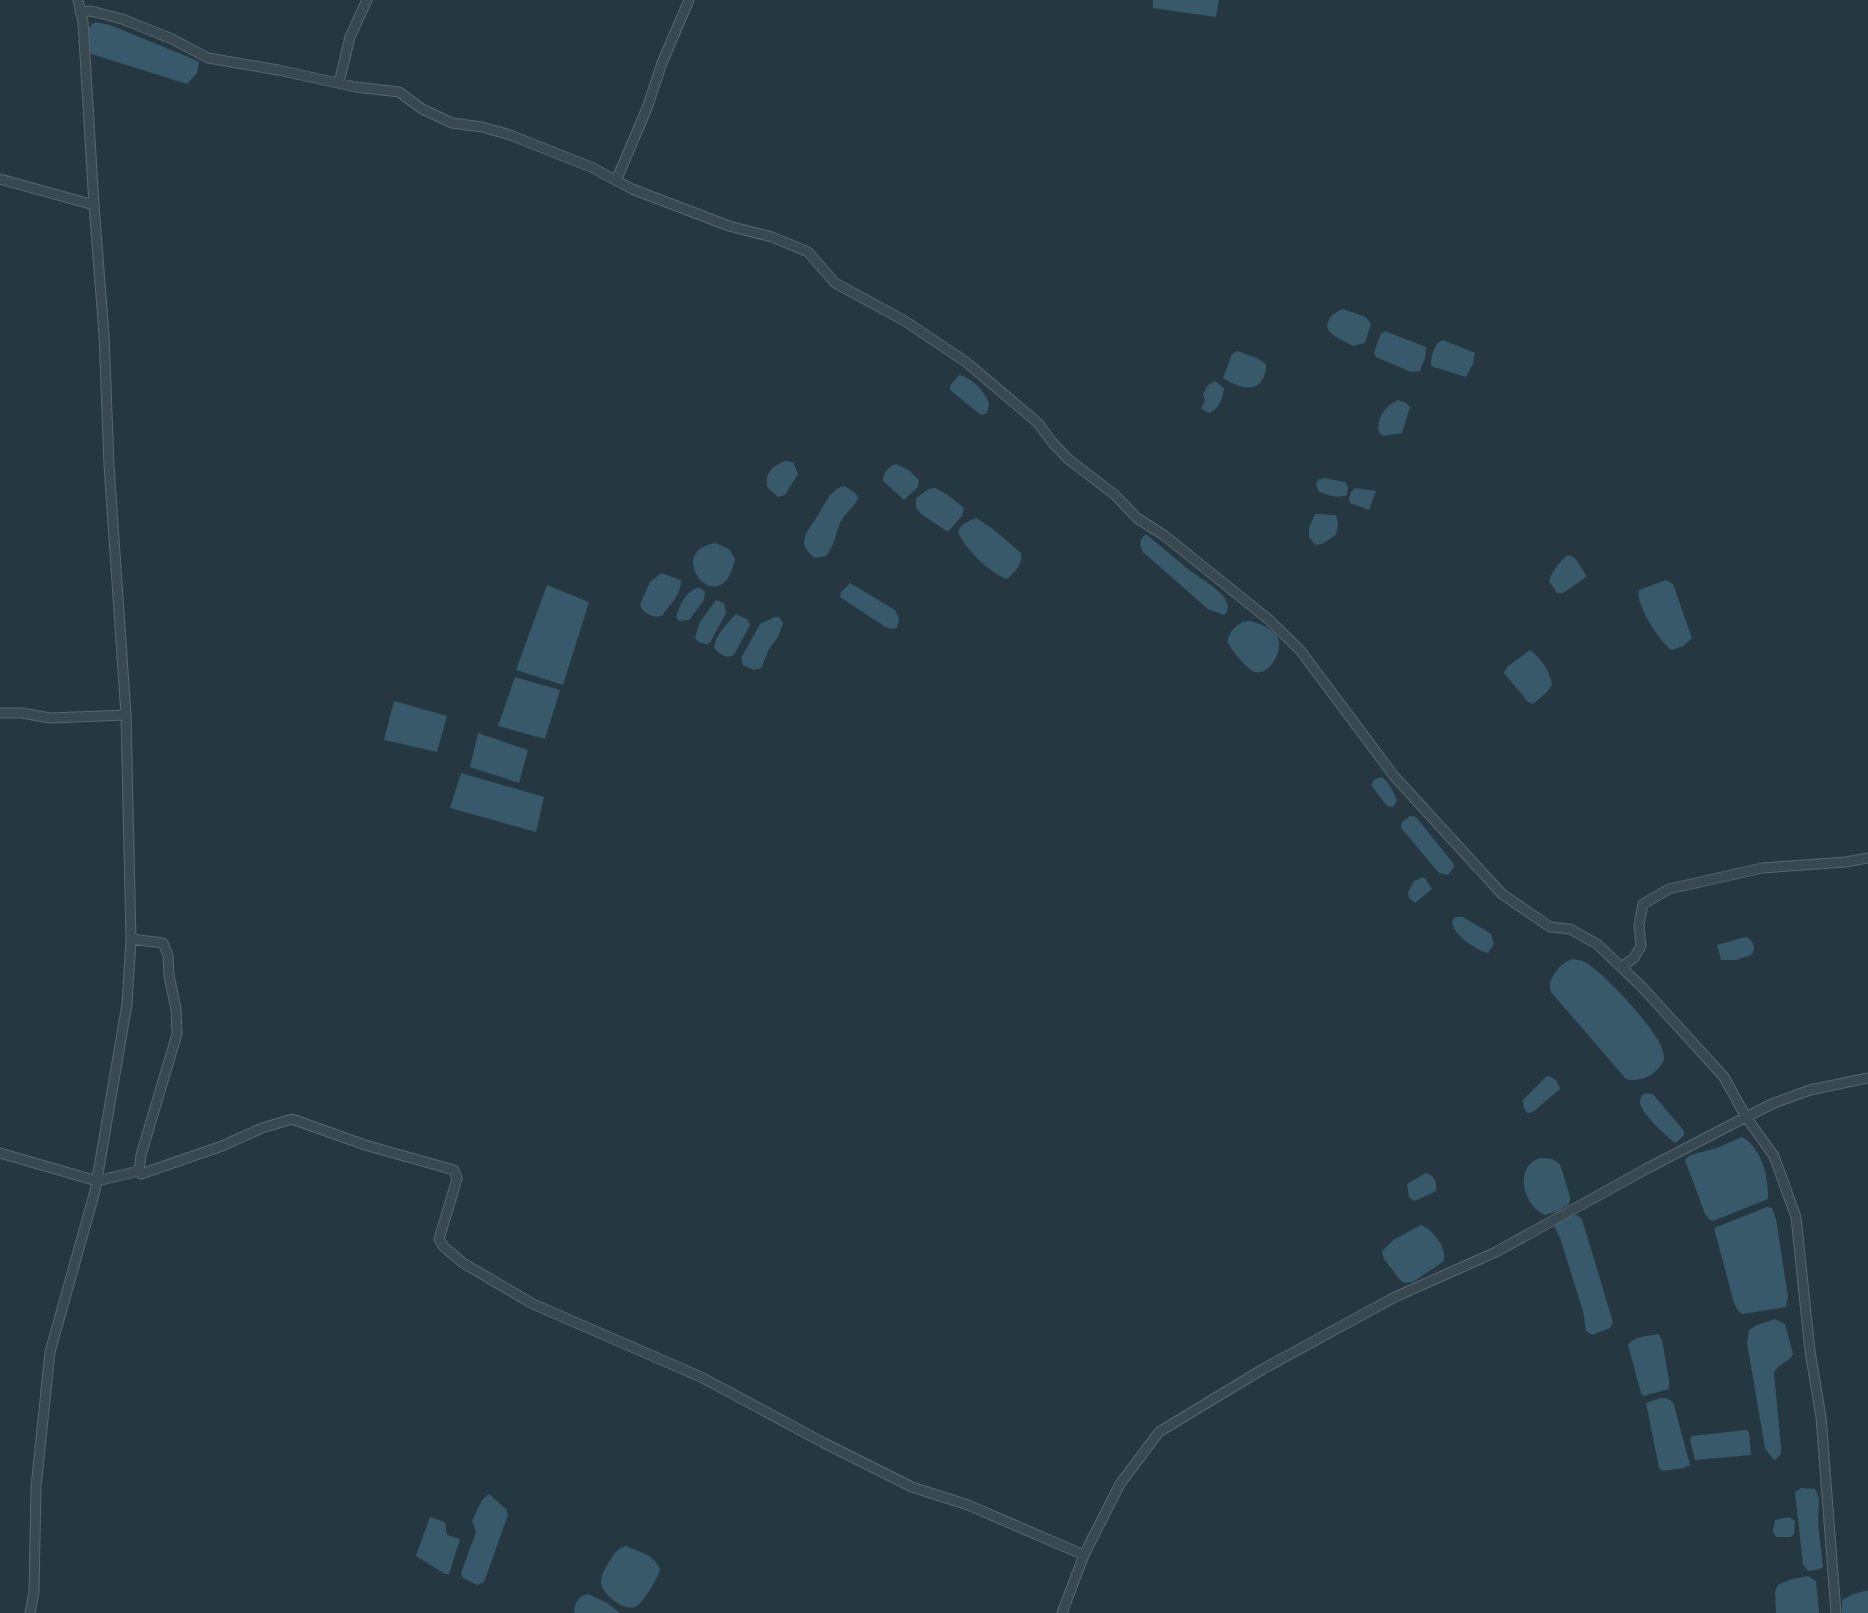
<svg xmlns="http://www.w3.org/2000/svg" width="1868" height="1613" font-family="'Nunito Sans',sans-serif">
<style>
.water{fill:#385969}
.lines{fill:none;stroke-linecap:round;stroke-linejoin:round}
.street-casing{stroke:#57676f;stroke-width:11}
.street{stroke:#394951;stroke-width:9}
</style>
<rect width="100%" height="100%" fill="#253842"/>
<path class="water" d="M 1153,0 L 1219,0 L 1216,17 L 1153,8 Z
M 95,22 L 110,25 L 193,59 L 199,62 L 197,73 L 187,84 L 88,53 L 86,30 Z
M 1343,309 L 1366,317 L 1371,324 L 1365,343 L 1353,346 C 1347,342 1338,339 1332,334 C 1320,324 1333,312 1343,309 Z
M 1385,331 L 1426,347 L 1425,358 L 1420,371 L 1411,372 L 1376,357 L 1374,353 L 1380,335 Z
M 1443,340 L 1475,353 L 1473,364 L 1466,377 L 1431,366 C 1431,357 1433,344 1443,340 Z
M 1237,351 L 1257,358 L 1266,364 C 1266,394 1242,391 1223,378 L 1232,354 Z
M 959,375 C 971,377 986,392 989,404 L 987,413 L 981,415 L 950,390 L 950,386 Z
M 1215,381 L 1224,388 C 1223,398 1219,408 1210,413 L 1201,409 L 1205,400 L 1203,394 L 1208,385 Z
M 1398,400 L 1406,403 L 1410,407 L 1402,433 L 1383,436 L 1379,433 C 1376,418 1385,406 1398,400 Z
M 785,461 L 793,462 L 798,474 L 785,495 L 778,497 L 767,487 C 765,471 772,467 785,461 Z
M 896,464 L 910,471 L 919,480 L 918,487 L 904,500 L 883,481 C 883,473 888,467 896,464 Z
M 1324,478 L 1345,482 L 1348,488 L 1347,495 C 1339,499 1328,495 1319,492 L 1316,484 L 1318,480 Z
M 845,486 L 856,494 L 858,498 C 855,507 846,512 841,521 C 835,533 835,546 826,556 L 815,558 C 810,554 805,549 804,543 C 804,532 812,525 817,517 C 825,505 829,489 845,486 Z
M 935,488 L 948,495 L 964,508 L 962,516 L 948,532 L 921,514 L 916,508 L 916,498 L 929,489 Z
M 1355,488 L 1376,491 L 1369,510 L 1350,503 L 1349,499 L 1351,492 Z
M 1315,514 L 1336,515 L 1338,524 L 1336,535 L 1322,544 L 1315,545 L 1309,537 L 1309,528 Z
M 976,518 L 993,529 L 1021,553 C 1023,564 1015,572 1007,579 C 990,573 965,549 958,532 C 961,524 968,521 976,518 Z
M 1146,534 L 1189,570 L 1215,588 L 1225,598 L 1228,606 L 1227,612 L 1224,615 L 1208,609 L 1144,553 C 1139,547 1139,539 1146,534 Z
M 716,543 L 729,549 L 735,559 C 721,626 661,551 716,543 Z
M 1568,555 L 1575,558 L 1586,575 L 1585,578 L 1563,593 L 1557,593 L 1549,581 C 1552,572 1560,560 1568,555 Z
M 661,573 L 681,580 C 682,593 669,606 662,616 C 652,618 643,614 640,604 L 650,582 Z
M 1666,580 L 1673,584 L 1692,638 L 1683,646 L 1672,650 C 1660,643 1635,604 1639,590 Z
M 850,583 L 895,610 L 899,619 L 897,628 L 891,629 L 884,626 L 840,597 L 841,592 Z
M 547,585 L 589,602 L 563,685 L 516,670 Z
M 697,588 L 701,588 L 705,592 L 704,600 L 689,620 L 679,621 L 676,617 C 680,605 685,592 697,588 Z
M 716,600 L 724,603 L 726,613 L 710,643 C 705,645 697,643 695,637 L 700,622 Z
M 736,614 L 747,619 L 750,625 L 734,655 C 727,659 719,654 714,648 C 715,635 728,623 736,614 Z
M 775,617 L 779,617 L 783,623 L 778,637 L 769,649 L 761,668 L 754,670 L 743,665 L 741,658 L 760,624 Z
M 1250,621 C 1259,623 1273,629 1278,638 C 1283,650 1270,676 1255,672 C 1247,670 1230,648 1227,641 C 1231,630 1238,621 1250,621 Z
M 1530,650 C 1541,658 1550,671 1552,685 L 1548,691 L 1533,704 L 1528,702 L 1504,673 L 1507,667 Z
M 515,677 L 560,690 L 545,739 L 498,726 Z
M 394,701 L 447,716 L 437,752 L 384,740 Z
M 478,733 L 528,750 L 519,783 L 470,767 Z
M 461,773 L 544,797 L 536,832 L 450,808 Z
M 1381,777 C 1389,781 1394,792 1397,801 L 1393,807 L 1387,806 L 1371,785 L 1375,779 Z
M 1410,816 L 1416,817 L 1453,863 L 1454,867 L 1448,875 L 1439,873 L 1401,828 L 1402,822 Z
M 1424,877 L 1432,889 L 1415,903 L 1409,898 L 1408,892 L 1414,881 Z
M 1455,917 L 1463,917 L 1491,934 L 1494,944 L 1488,953 C 1476,950 1453,935 1452,922 Z
M 1745,937 C 1753,939 1757,949 1751,955 L 1736,960 L 1721,960 L 1717,945 Z
M 1571,959 C 1576,960 1581,960 1585,962 C 1605,974 1652,1025 1661,1046 C 1663,1050 1664,1055 1664,1060 C 1657,1074 1642,1083 1626,1079 L 1551,992 C 1546,980 1560,964 1571,959 Z
M 1547,1076 C 1555,1078 1558,1081 1560,1089 L 1533,1112 L 1528,1113 L 1524,1109 L 1523,1100 Z
M 1646,1093 L 1653,1094 L 1684,1131 L 1684,1135 L 1676,1143 C 1668,1139 1644,1115 1641,1106 C 1639,1101 1640,1100 1642,1095 Z
M 1742,1137 C 1762,1148 1769,1178 1768,1199 L 1713,1221 L 1710,1220 L 1705,1214 L 1685,1160 L 1690,1155 L 1717,1148 Z
M 1540,1158 L 1552,1159 L 1560,1164 L 1570,1197 L 1569,1204 L 1558,1211 L 1545,1215 C 1523,1206 1513,1167 1540,1158 Z
M 1426,1173 C 1435,1176 1437,1182 1436,1191 L 1415,1201 L 1409,1198 L 1407,1184 Z
M 1767,1207 L 1772,1208 L 1776,1219 L 1788,1297 L 1786,1307 L 1742,1314 L 1739,1312 L 1734,1303 L 1714,1228 Z
M 1577,1215 L 1582,1219 L 1613,1322 L 1610,1328 L 1592,1335 L 1586,1331 L 1583,1311 L 1560,1238 L 1555,1228 L 1555,1223 L 1570,1216 Z
M 1421,1225 C 1433,1230 1447,1247 1444,1261 L 1413,1282 L 1405,1283 L 1400,1280 L 1384,1259 L 1382,1251 L 1393,1240 Z
M 1775,1319 L 1785,1324 L 1793,1354 C 1789,1363 1777,1364 1774,1373 L 1781,1447 L 1781,1454 L 1775,1460 L 1772,1458 L 1765,1448 L 1747,1343 L 1749,1330 L 1755,1326 Z
M 1659,1334 L 1662,1340 L 1669,1380 L 1669,1389 L 1643,1396 L 1641,1393 L 1628,1345 C 1634,1336 1649,1336 1659,1334 Z
M 1661,1398 C 1667,1398 1672,1399 1674,1405 L 1690,1465 L 1684,1468 L 1663,1471 L 1659,1468 L 1646,1403 Z
M 1746,1430 L 1749,1432 L 1751,1455 L 1695,1460 L 1690,1440 L 1692,1436 Z
M 1801,1488 L 1815,1489 L 1819,1498 L 1818,1523 L 1823,1567 L 1820,1569 L 1808,1571 L 1803,1564 L 1795,1492 Z
M 489,1494 L 506,1509 L 508,1515 L 484,1582 L 477,1585 L 463,1578 L 461,1573 L 476,1532 L 472,1521 L 482,1500 Z
M 430,1517 L 445,1522 L 447,1535 L 460,1539 L 449,1574 L 445,1574 L 416,1556 Z
M 1789,1517 L 1795,1521 L 1794,1534 L 1791,1537 L 1776,1537 L 1773,1532 L 1775,1520 Z
M 626,1546 C 639,1552 656,1555 660,1570 C 657,1579 645,1600 637,1606 C 625,1613 603,1595 601,1583 C 600,1577 606,1567 609,1562 C 614,1554 617,1548 626,1546 Z
M 1808,1576 L 1816,1581 L 1819,1613 L 1776,1613 L 1775,1592 L 1778,1585 L 1792,1579 Z
M 1868,1590 L 1868,1613 L 1842,1613 L 1842,1600 L 1853,1594 Z
M 588,1594 L 607,1603 L 620,1613 L 574,1613 C 575,1602 577,1597 588,1594 Z"/>
<g class="lines">
<defs>
<path id="street" d="M 80,12 L 91,11 L 122,19 L 172,39 L 208,58 L 278,70 L 356,87 L 399,92 L 422,109 L 452,123 L 482,127 L 510,135 L 591,167 L 632,189 L 729,226 L 772,237 L 808,252 L 835,283 L 905,321 L 966,362 L 1038,423 L 1052,442 L 1068,459 L 1115,495 L 1137,518 L 1165,536 L 1268,619 L 1300,650 L 1394,776 L 1502,894 L 1550,927 L 1570,929 L 1597,944 L 1642,987 L 1724,1077 L 1746,1117 L 1774,1156 L 1796,1217 L 1810,1351 L 1821,1417 L 1836,1613
M 339,83 L 350,37 L 367,0
M 0,179 L 94,205
M 616,181 L 647,108 L 662,63 L 689,0
M 0,713 L 22,713 L 50,718 L 126,715
M 131,939 L 163,943 L 168,955 L 169,976 L 176,1009 L 177,1034 L 141,1155 L 139,1171 L 141,1174 L 222,1146 L 262,1128 L 292,1119 L 365,1145 L 454,1170 L 457,1179 L 439,1239 L 444,1247 L 463,1263 L 533,1304 L 701,1377 L 824,1443 L 912,1487 L 968,1505 L 1084,1555
M 1621,967 L 1634,958 L 1641,946 L 1639,925 L 1643,904 L 1669,889 L 1762,868 L 1846,862 L 1868,858
M 0,1153 L 97,1181 L 139,1171
M 30,1613 L 34,1592 L 36,1487 L 50,1352 L 95,1191 L 127,1004 L 131,939 L 126,715 L 109,465 L 104,334 L 94,205 L 83,22 L 78,0
M 1062,1613 L 1084,1555 L 1120,1484 L 1159,1432 L 1263,1369 L 1395,1297 L 1496,1252 L 1646,1169 L 1746,1117 L 1774,1103 L 1810,1090 L 1868,1078"/>
</defs>
<use href="#street" class="street-casing"/>
<use href="#street" class="street"/>
</g>
</svg>
